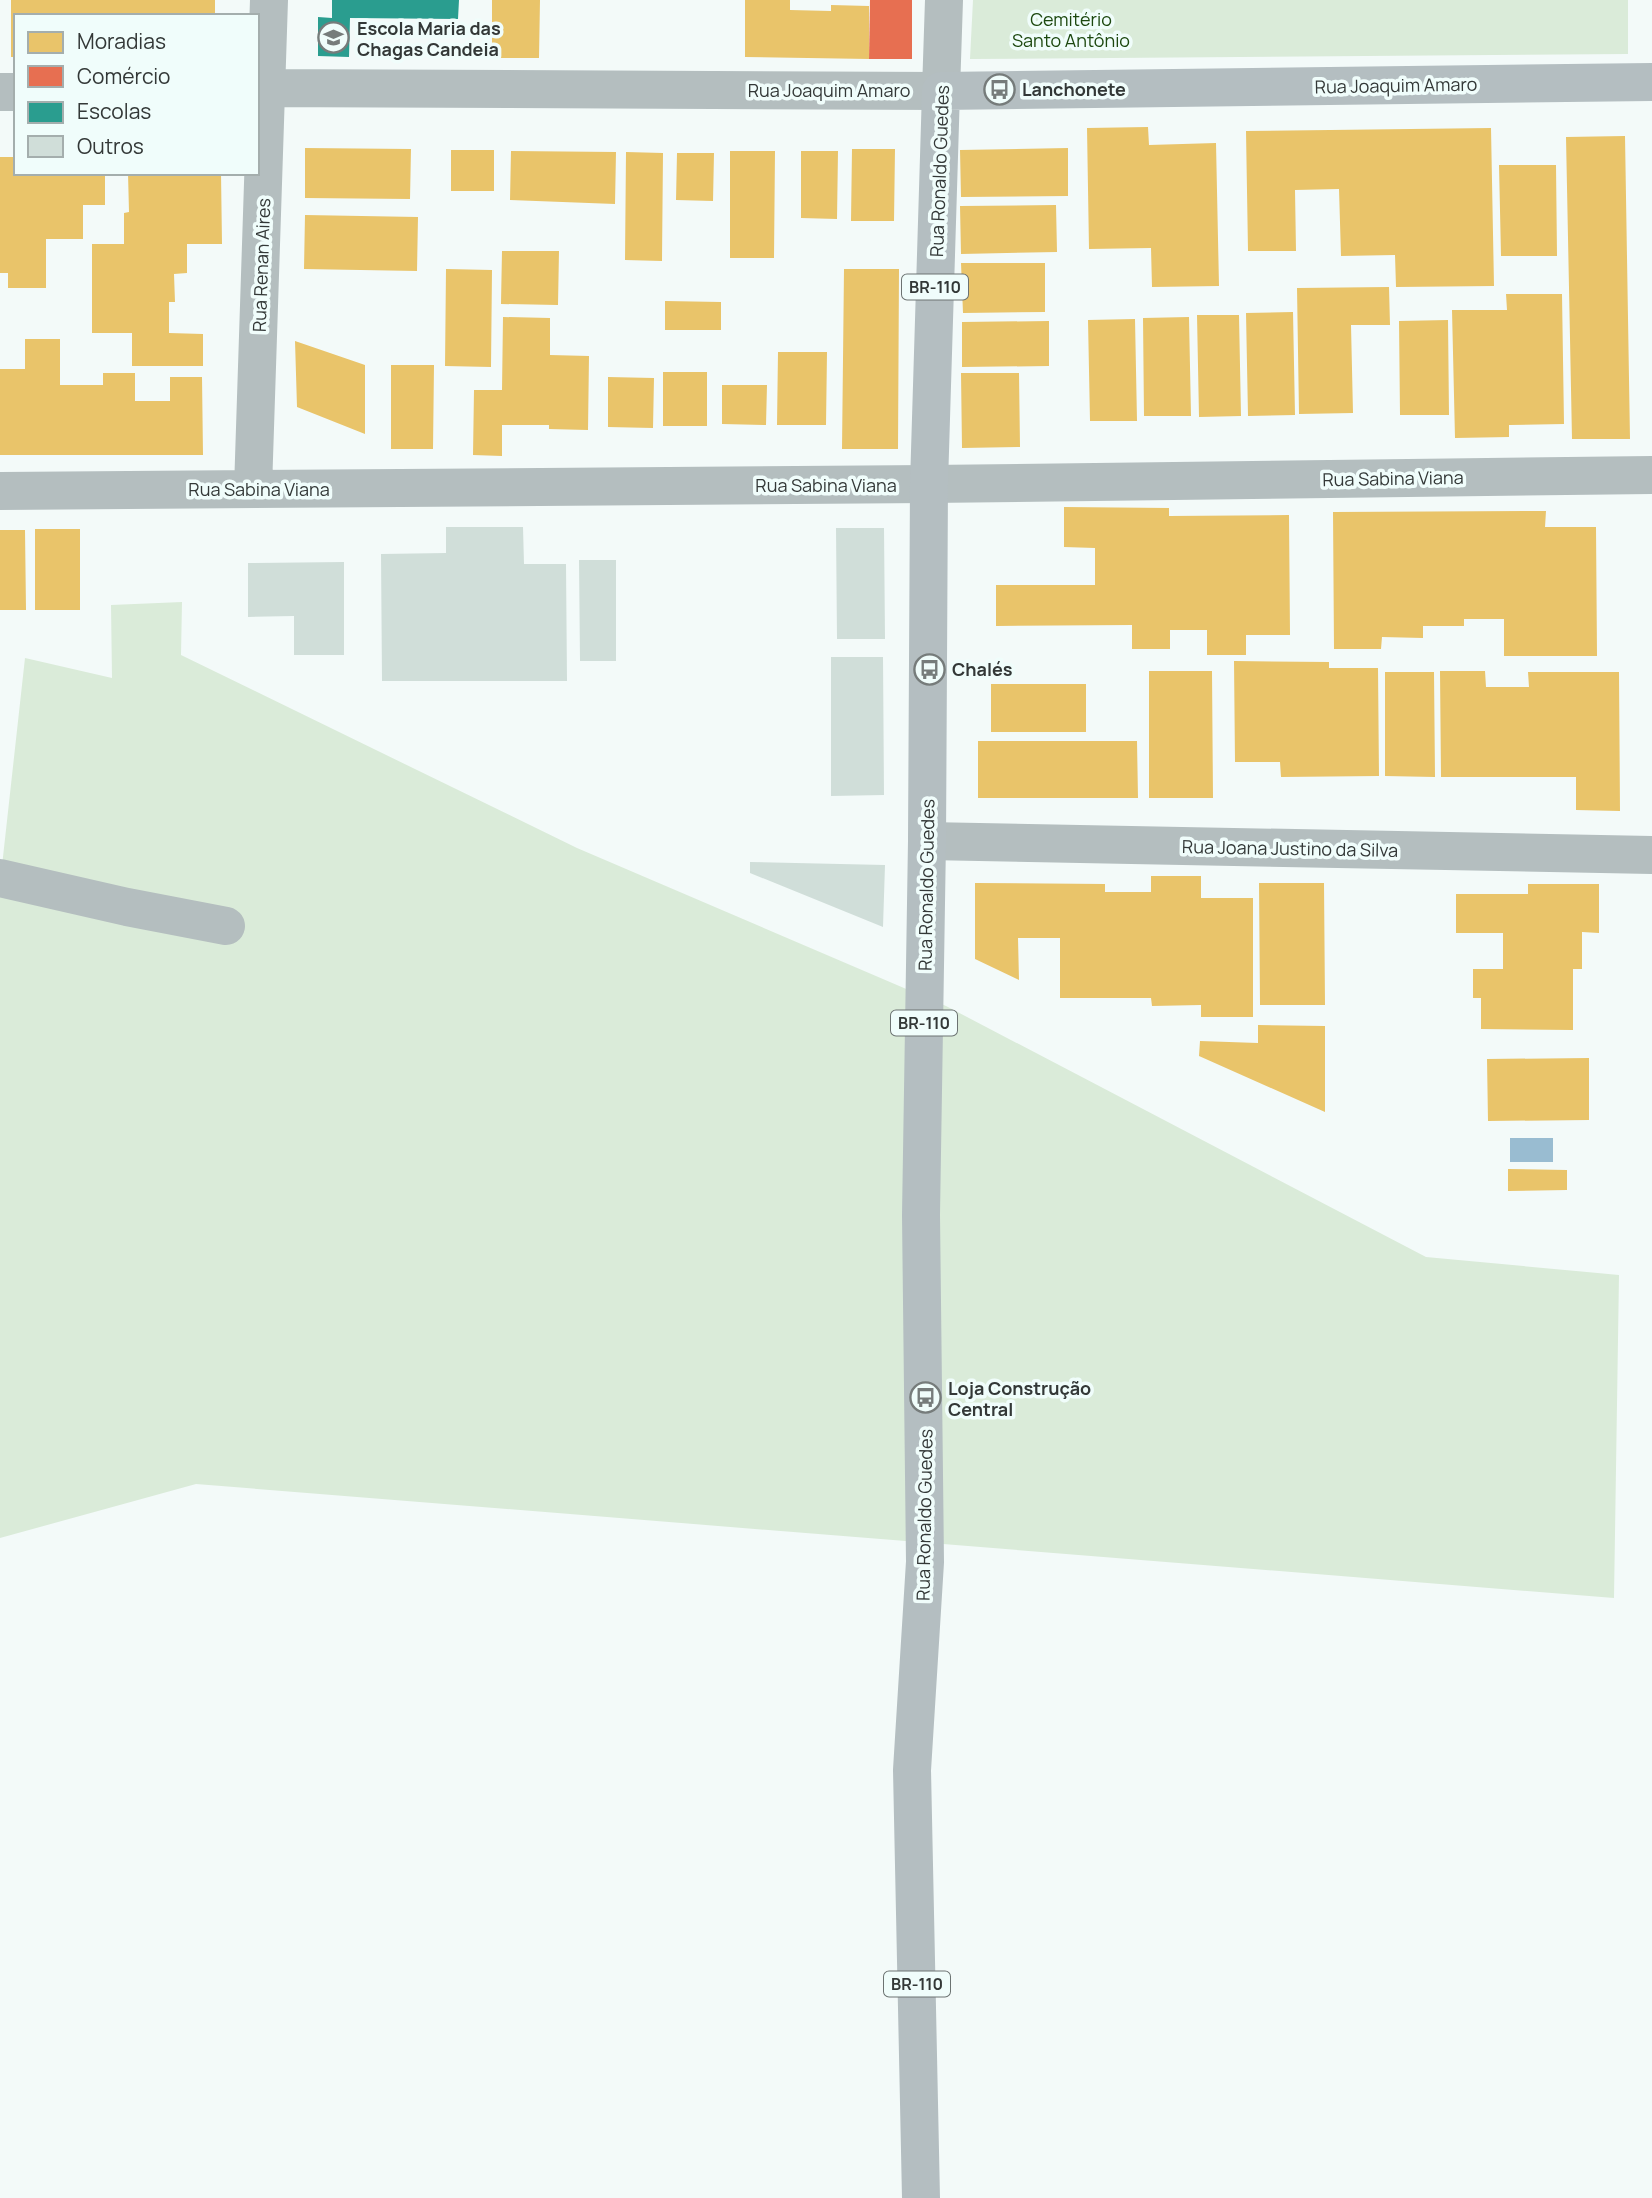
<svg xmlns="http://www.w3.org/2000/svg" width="1652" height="2198" font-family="Manrope,sans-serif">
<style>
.green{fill:#daebd9}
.water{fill:#99bcd1}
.homes{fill:#e9c46a}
.shops{fill:#e76f51}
.schools{fill:#2a9d8f}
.building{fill:#d0ded9}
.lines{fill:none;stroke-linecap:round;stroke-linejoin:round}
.street{stroke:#b4bebf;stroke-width:38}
.primary{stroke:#b4bec1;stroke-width:38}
.labels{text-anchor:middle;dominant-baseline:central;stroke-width:7;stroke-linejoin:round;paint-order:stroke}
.shield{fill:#f0fdfb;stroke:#6c7372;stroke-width:2}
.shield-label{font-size:16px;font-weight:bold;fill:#333837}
.park-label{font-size:18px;fill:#1c480f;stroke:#f0fdfb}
.poi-label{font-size:18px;font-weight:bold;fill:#333837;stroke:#f0fdfb;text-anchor:start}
.street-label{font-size:18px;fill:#333837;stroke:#f0fdfb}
</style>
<rect width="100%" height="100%" fill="#f3faf9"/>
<path class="green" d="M 973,0 L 1628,0 L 1628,54 L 970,59 Z
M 182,602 L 181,655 L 577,848 L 946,1006 L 1426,1257 L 1619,1275 L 1614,1598 L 196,1484 L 0,1538 L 0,884 L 25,658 L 112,678 L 111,605 Z"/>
<path class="water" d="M 1510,1138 L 1553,1138 L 1553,1162 L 1510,1162 Z"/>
<path class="homes" d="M 11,0 L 215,0 L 215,16 L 16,16 L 16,57 L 11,57 Z
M 492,0 L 540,0 L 539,58 L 492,58 Z
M 745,0 L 790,0 L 790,10 L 831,11 L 831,5 L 869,6 L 869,59 L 745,57 Z
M 1148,127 L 1149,145 L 1216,143 L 1219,286 L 1152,287 L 1151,248 L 1089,249 L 1087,128 Z
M 1491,128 L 1494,286 L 1396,287 L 1395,255 L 1341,256 L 1339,189 L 1295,190 L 1296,251 L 1248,251 L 1246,131 Z
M 1625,136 L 1630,439 L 1572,439 L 1566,137 Z
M 305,148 L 411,149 L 410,199 L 305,198 Z
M 1068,148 L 1068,196 L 961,197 L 960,150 Z
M 852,149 L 895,149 L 894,221 L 851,221 Z
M 451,150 L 494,150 L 494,191 L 451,191 Z
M 511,151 L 616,152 L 615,204 L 510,200 Z
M 730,151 L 775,151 L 774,258 L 730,258 Z
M 801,151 L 838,151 L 837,219 L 801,218 Z
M 626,152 L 663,153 L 662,261 L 625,260 Z
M 677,153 L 714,153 L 713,201 L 676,200 Z
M 0,157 L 16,157 L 16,173 L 105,173 L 105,205 L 83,205 L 83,239 L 46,239 L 46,288 L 8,288 L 8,273 L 0,273 Z
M 1499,165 L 1556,165 L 1557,256 L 1501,256 Z
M 128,173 L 221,173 L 222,244 L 187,244 L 187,273 L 174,274 L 175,302 L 169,302 L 169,333 L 203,334 L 203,366 L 132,366 L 132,333 L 92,333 L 92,244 L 124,244 L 124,213 L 129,212 Z
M 1056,205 L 1057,252 L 961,254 L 960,206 Z
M 305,215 L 418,217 L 417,271 L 304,269 Z
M 502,251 L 559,251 L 558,305 L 501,304 Z
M 961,263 L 1045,263 L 1045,312 L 963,313 Z
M 446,269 L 492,270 L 491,367 L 445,366 Z
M 844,269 L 899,269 L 898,449 L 842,449 Z
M 1389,287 L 1390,325 L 1351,325 L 1353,413 L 1299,414 L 1297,288 Z
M 1506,294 L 1562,294 L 1564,424 L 1509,425 L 1509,437 L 1455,438 L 1452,310 L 1507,310 Z
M 665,301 L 721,302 L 721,330 L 665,330 Z
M 1293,312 L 1295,415 L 1248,416 L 1246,313 Z
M 1197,315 L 1239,315 L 1241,416 L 1199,417 Z
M 503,317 L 550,318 L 550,355 L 589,356 L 588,430 L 549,429 L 549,425 L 502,425 L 502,456 L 473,455 L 474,390 L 502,390 Z
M 1189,317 L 1191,416 L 1144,416 L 1143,318 Z
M 1135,319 L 1137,421 L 1090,421 L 1088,320 Z
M 1448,320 L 1449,415 L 1400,415 L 1399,321 Z
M 1049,321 L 1049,366 L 962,367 L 962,322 Z
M 25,339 L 60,339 L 60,385 L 103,385 L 103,373 L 135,373 L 135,401 L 170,401 L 170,377 L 202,377 L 203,455 L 0,455 L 0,369 L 25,369 Z
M 295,341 L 365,365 L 365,434 L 297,407 Z
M 778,352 L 827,352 L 826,425 L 777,425 Z
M 391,365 L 434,365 L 433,449 L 391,449 Z
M 663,372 L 707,372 L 707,426 L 663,426 Z
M 961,373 L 1019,373 L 1020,447 L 962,448 Z
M 608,377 L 654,378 L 653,428 L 608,427 Z
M 722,385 L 767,385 L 766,425 L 722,424 Z
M 1064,507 L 1169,508 L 1169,516 L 1289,515 L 1290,635 L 1246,635 L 1246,655 L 1207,655 L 1207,630 L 1170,630 L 1170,649 L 1132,649 L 1132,625 L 996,626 L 996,585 L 1095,585 L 1095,548 L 1064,547 Z
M 1546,511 L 1545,527 L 1596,527 L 1597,656 L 1504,656 L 1504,619 L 1464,619 L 1464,626 L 1423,626 L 1423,638 L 1382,637 L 1381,649 L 1334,649 L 1333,512 Z
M 35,529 L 80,529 L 80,610 L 35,610 Z
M 0,530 L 25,530 L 26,610 L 0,610 Z
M 1234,661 L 1329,662 L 1329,668 L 1378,668 L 1379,776 L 1281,777 L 1280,762 L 1235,762 Z
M 1149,671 L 1212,671 L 1213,798 L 1149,798 Z
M 1440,671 L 1485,671 L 1486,687 L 1529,687 L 1528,672 L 1619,672 L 1620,811 L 1576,810 L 1576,777 L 1441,777 Z
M 1385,672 L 1434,672 L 1435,777 L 1385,776 Z
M 991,684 L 1086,684 L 1086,732 L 991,732 Z
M 978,741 L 1137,741 L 1138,798 L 978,798 Z
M 1151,876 L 1201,876 L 1201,898 L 1253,898 L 1253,1017 L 1201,1017 L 1201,1005 L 1152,1006 L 1151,998 L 1060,998 L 1060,938 L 1018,938 L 1019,980 L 975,959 L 975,883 L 1105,884 L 1105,892 L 1151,892 Z
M 1259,883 L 1324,883 L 1325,1005 L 1260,1005 Z
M 1528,884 L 1599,884 L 1599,933 L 1582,932 L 1582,969 L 1573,969 L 1573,1030 L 1481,1029 L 1481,998 L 1473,998 L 1473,969 L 1503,969 L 1503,933 L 1456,933 L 1456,894 L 1528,894 Z
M 1258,1025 L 1325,1026 L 1325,1112 L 1199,1056 L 1200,1041 L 1258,1043 Z
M 1589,1058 L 1589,1120 L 1488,1121 L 1487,1059 Z
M 1508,1169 L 1567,1170 L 1567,1190 L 1508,1191 Z"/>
<path class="shops" d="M 870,0 L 912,0 L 912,59 L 869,59 Z"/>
<path class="schools" d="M 332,0 L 459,0 L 458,19 L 350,18 L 349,57 L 318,56 L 318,17 L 332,18 Z"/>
<path class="building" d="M 446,527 L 523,527 L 524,564 L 566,564 L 567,681 L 382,681 L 381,554 L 446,553 Z
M 836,528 L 884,528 L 885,639 L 837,639 Z
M 579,560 L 616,560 L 616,661 L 580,661 Z
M 344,562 L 344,655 L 294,655 L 294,616 L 248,617 L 248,563 Z
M 831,657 L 883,657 L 884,795 L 831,796 Z
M 750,862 L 885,865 L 883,927 L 750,873 Z"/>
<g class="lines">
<path class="street" d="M 257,88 L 941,91 L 944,0
M 0,92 L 16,92
M 253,489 L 269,0
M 0,491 L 929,484 L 1652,475
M 927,841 L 1652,855
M 0,878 L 127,907 L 226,926"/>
<path class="primary" d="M 921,2198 L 912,1770 L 925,1562 L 921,1215 L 927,841 L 929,484 L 941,91 L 1652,82"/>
</g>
<defs>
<symbol id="school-ring" viewBox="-11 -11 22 22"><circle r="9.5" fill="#f0fdfb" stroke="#767c7b" stroke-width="1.5"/><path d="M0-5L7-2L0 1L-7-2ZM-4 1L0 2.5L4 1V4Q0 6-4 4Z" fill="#767c7b"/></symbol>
<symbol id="bus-ring" viewBox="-11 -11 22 22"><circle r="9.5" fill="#f0fdfb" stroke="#767c7b" stroke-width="1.5"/><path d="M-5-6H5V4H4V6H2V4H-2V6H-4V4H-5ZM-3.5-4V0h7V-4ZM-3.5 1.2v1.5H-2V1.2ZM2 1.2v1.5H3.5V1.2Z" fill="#767c7b"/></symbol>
</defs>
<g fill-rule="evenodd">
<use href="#school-ring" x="316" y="20" width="35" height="35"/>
<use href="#bus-ring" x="982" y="72" width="35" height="35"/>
<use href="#bus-ring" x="912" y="652" width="35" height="35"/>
<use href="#bus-ring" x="908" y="1380" width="35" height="35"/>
</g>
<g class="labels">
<g class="shield">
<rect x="902" y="274.5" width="66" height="25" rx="5"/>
<rect x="891" y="1010.5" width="66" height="25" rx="5"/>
<rect x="884" y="1971.5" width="66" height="25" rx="5"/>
</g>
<g class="shield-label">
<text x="935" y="287">BR-110</text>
<text x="924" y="1023">BR-110</text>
<text x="917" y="1984">BR-110</text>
</g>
<g class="park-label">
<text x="1071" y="19">Cemitério<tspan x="1071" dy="21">Santo Antônio</tspan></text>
</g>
<g class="poi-label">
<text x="357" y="28">Escola Maria das<tspan x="357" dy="21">Chagas Candeia</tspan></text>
<text x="1022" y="89">Lanchonete</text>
<text x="952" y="669">Chalés</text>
<text x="948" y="1388">Loja Construção<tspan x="948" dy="21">Central</tspan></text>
</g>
<g class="street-label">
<text transform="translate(1396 85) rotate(-1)">Rua Joaquim Amaro</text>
<text x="829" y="90">Rua Joaquim Amaro</text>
<text transform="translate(939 171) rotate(-88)">Rua Ronaldo Guedes</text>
<text transform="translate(261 265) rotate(-88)">Rua Renan Aires</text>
<text transform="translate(1393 478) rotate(-1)">Rua Sabina Viana</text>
<text x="826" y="485">Rua Sabina Viana</text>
<text x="259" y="489">Rua Sabina Viana</text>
<text transform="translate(1290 848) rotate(1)">Rua Joana Justino da Silva</text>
<text transform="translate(926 885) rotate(-89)">Rua Ronaldo Guedes</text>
<text transform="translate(924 1515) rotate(-89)">Rua Ronaldo Guedes</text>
</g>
</g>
<rect x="14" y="14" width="245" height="161" fill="#f0fdfb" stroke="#a4aead" stroke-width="2"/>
<rect x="28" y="32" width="35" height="21" fill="#e9c46a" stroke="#a4aead" stroke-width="2"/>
<text x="77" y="49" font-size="21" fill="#333837">Moradias</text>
<rect x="28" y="66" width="35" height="21" fill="#e76f51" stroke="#a4aead" stroke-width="2"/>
<text x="77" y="84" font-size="21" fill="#333837">Comércio</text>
<rect x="28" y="102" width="35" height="21" fill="#2a9d8f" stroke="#a4aead" stroke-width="2"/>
<text x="77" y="119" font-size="21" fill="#333837">Escolas</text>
<rect x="28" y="136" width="35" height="21" fill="#d0ded9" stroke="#a4aead" stroke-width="2"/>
<text x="77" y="154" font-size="21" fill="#333837">Outros</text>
</svg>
